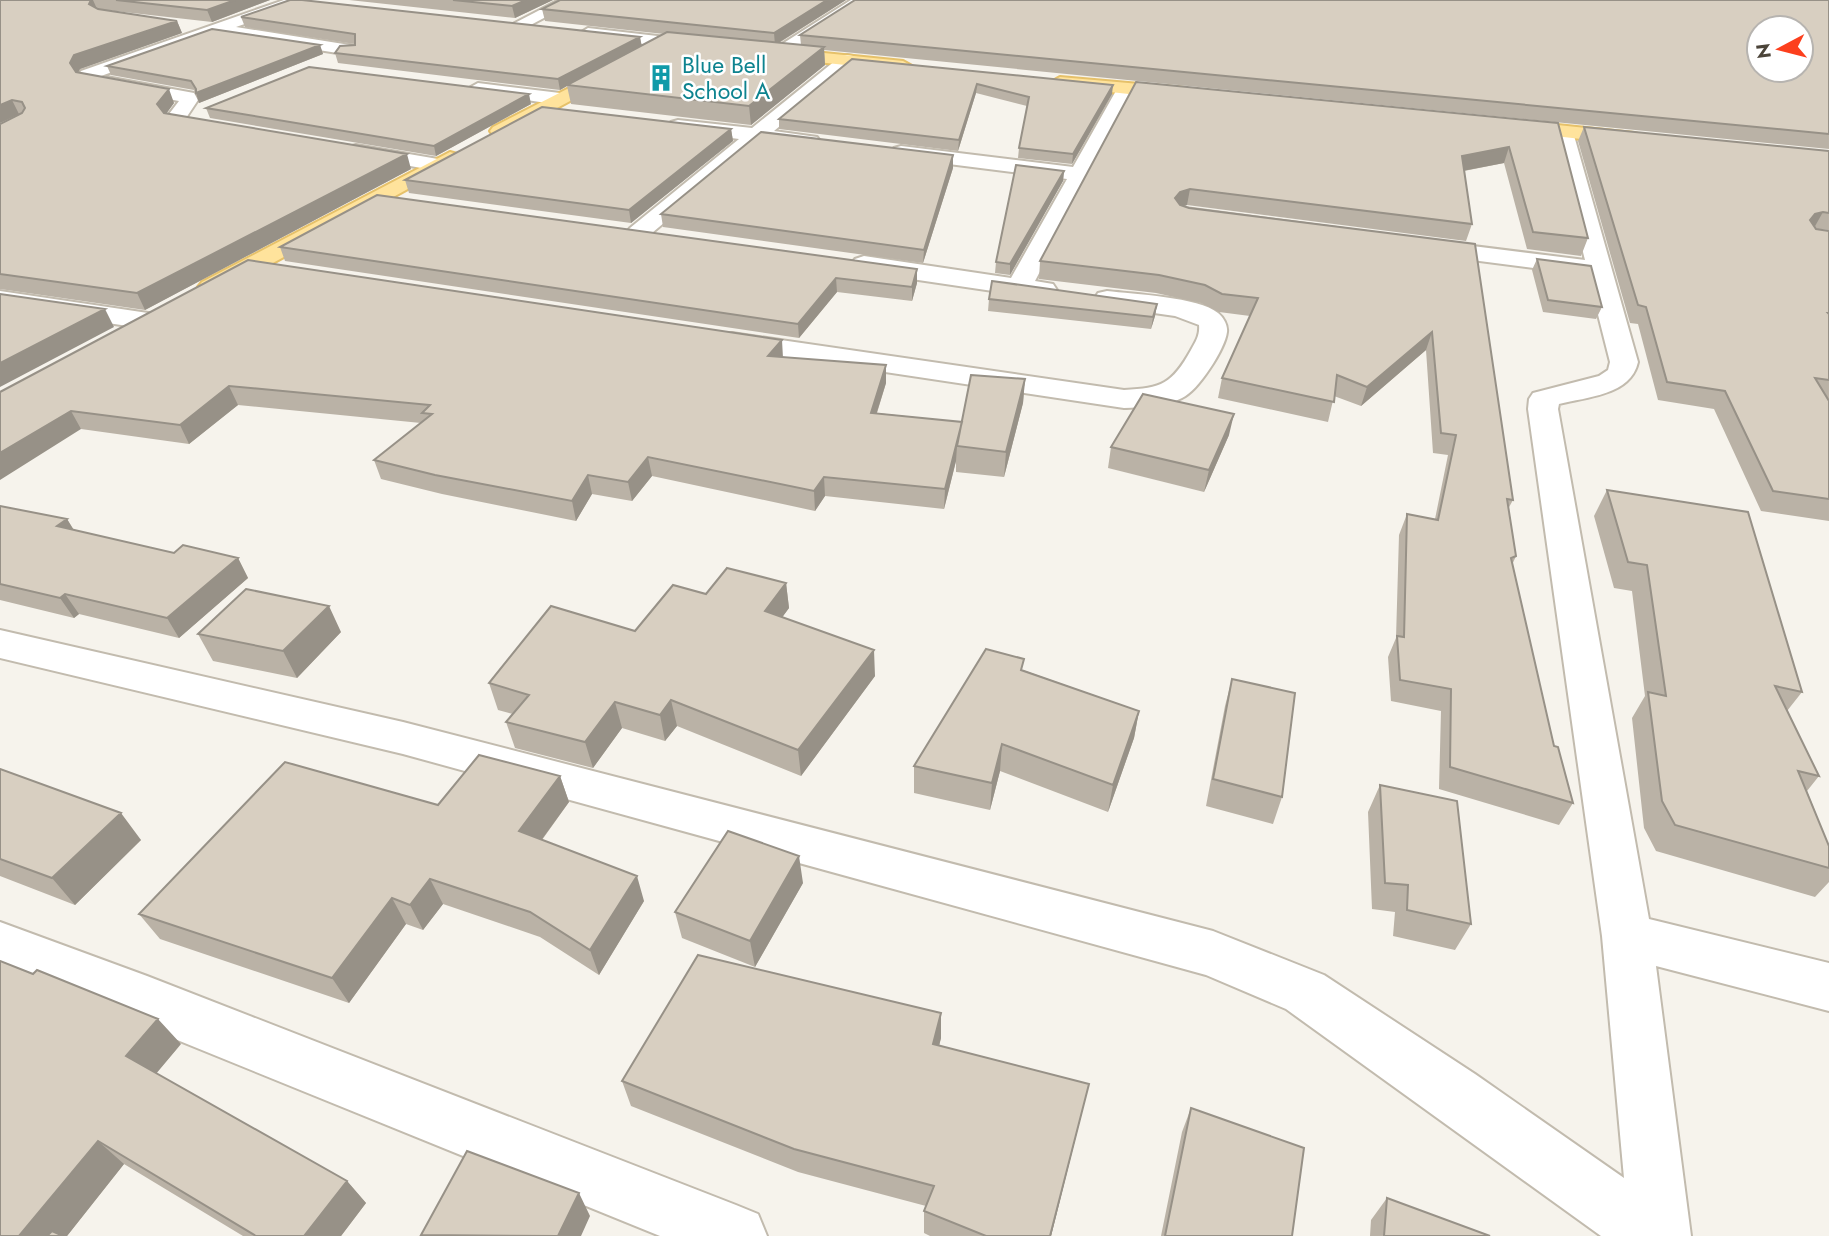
<svg xmlns="http://www.w3.org/2000/svg" width="1829" height="1236" font-family="Jost,sans-serif">
<style>
.lines{fill:none;stroke-linecap:round;stroke-linejoin:round}
.minor-casing{stroke:#c2bbae;stroke-width:4}
.major-casing{stroke:#e6c16a;stroke-width:4}
.minor{fill:#fff;fill-rule:evenodd}
.major{fill:#ffe39c;fill-rule:evenodd}
.wall{fill:#bab2a6}
.shaded-wall{fill:#979187}
.building{fill:#d8cfc1;stroke:#979187;stroke-width:2;fill-rule:evenodd}
.labels{text-anchor:middle;dominant-baseline:central;stroke-width:5;stroke-linejoin:round;paint-order:stroke}
.far-culture-label{font-size:23px;fill:#0d838f;stroke:#fff;text-anchor:start}
</style>
<rect width="100%" height="100%" fill="#f6f3ec"/>
<g class="lines">
<defs>
<path id="minor" d="M 284,0 L 295,0 L 298,3 L 295,6 L 236,27 L 350,45 L 356,46 L 358,50 L 356,54 L 350,55 L 218,34 L 101,76 L 194,93 L 198,100 L 186,118 L 188,121 L 185,125 L 171,125 L 166,118 L 179,101 L 83,83 L 78,75 L 81,71 Z
M 559,0 L 578,0 L 523,29 L 517,31 L 509,26 Z
M 851,0 L 869,0 L 782,57 L 770,57 L 768,53 Z
M 588,28 L 666,37 L 674,42 L 666,47 L 582,36 L 580,33 Z
M 847,55 L 853,56 L 856,60 L 853,64 L 774,131 L 817,137 L 820,141 L 817,145 L 810,147 L 761,141 L 646,238 L 630,238 L 626,233 L 630,228 L 739,139 L 671,130 L 668,126 L 671,122 L 678,120 L 752,128 L 841,56 Z
M 478,83 L 560,93 L 569,99 L 560,105 L 472,92 L 469,88 Z
M 1126,84 L 1135,89 L 1035,281 L 1053,284 L 1057,290 L 1053,296 L 1044,298 L 1019,295 L 864,272 L 855,269 L 851,264 L 855,259 L 864,256 L 1011,278 L 1067,179 L 901,158 L 894,156 L 891,152 L 894,148 L 901,146 L 1073,167 L 1117,89 Z
M 1563,126 L 1570,128 L 1573,132 L 1638,362 C 1631,395 1587,397 1559,404 L 1558,409 L 1649,919 L 1829,963 L 1829,1011 L 1656,966 L 1691,1236 L 1601,1236 L 1286,1009 L 1206,975 L 403,754 L 0,658 L 0,630 L 403,722 L 1213,931 L 1324,975 L 1475,1074 L 1624,1178 L 1602,936 L 1528,409 L 1529,399 L 1533,393 L 1599,376 L 1608,370 L 1610,362 L 1588,275 L 1425,254 L 1416,252 L 1413,247 L 1416,242 L 1425,240 L 1585,260 L 1553,132 L 1556,128 Z
M 356,145 L 438,159 L 446,160 L 449,165 L 446,170 L 438,171 L 349,155 L 346,151 L 349,147 Z
M 0,291 L 148,313 L 158,315 L 162,321 L 158,327 L 148,329 L 0,307 Z
M 1107,291 C 1133,294 1199,297 1218,313 C 1223,317 1228,325 1227,332 C 1225,349 1198,391 1182,398 C 1165,407 1143,407 1124,408 L 732,349 L 722,347 L 718,341 L 722,335 L 732,333 L 1124,390 C 1162,388 1172,384 1191,350 C 1196,341 1200,335 1199,325 L 1175,316 L 1098,305 L 1094,299 L 1098,293 Z
M 0,922 L 147,976 L 736,1205 L 758,1214 L 767,1236 L 660,1236 L 0,968 Z"/>
<path id="major" d="M 775,48 L 903,61 L 912,66 L 903,71 L 769,57 L 767,53 L 769,49 Z
M 614,65 L 620,66 L 623,70 L 620,74 L 507,135 L 493,135 L 490,131 L 493,127 Z
M 1060,77 L 1185,88 L 1194,94 L 1185,100 L 1054,86 L 1051,82 Z
M 1510,120 L 1634,133 L 1641,135 L 1644,139 L 1641,143 L 1634,145 L 1503,130 L 1500,126 L 1503,122 Z
M 450,152 L 457,154 L 460,158 L 457,162 L 220,292 L 211,295 L 202,292 L 198,287 L 202,282 Z"/>
</defs>
<use href="#minor" class="minor-casing"/>
<use href="#major" class="major-casing"/>
<use href="#minor" class="minor"/>
<use href="#major" class="major"/>
</g>
<path class="wall" d="M 0,0 L 270,0 L 212,22 L 97,9 L 177,21 L 182,33 L 80,69 L 78,72 L 174,103 L 166,114 L 411,169 L 145,310 L 0,289 L 0,124 L 20,114 L 0,123 Z
M 349,0 L 553,0 L 515,18 Z
M 560,0 L 846,0 L 779,43 L 801,45 L 800,35 L 1829,0 L 1829,149 L 824,50 L 825,65 L 751,125 L 571,104 L 567,86 L 560,90 L 338,63 L 335,53 L 355,44 L 245,27 L 241,17 L 640,37 L 641,46 L 664,34 L 545,21 L 542,9 Z
M 320,45 L 323,54 L 199,103 L 194,90 L 111,75 L 107,66 Z
M 852,59 L 1112,94 L 1072,164 L 1018,158 L 1019,148 L 1027,106 L 976,93 L 958,151 L 779,129 L 779,119 Z
M 1136,82 L 1558,123 L 1588,238 L 1581,256 L 1527,249 L 1504,163 L 1464,171 L 1472,224 L 1466,241 L 1187,205 L 1185,206 L 1475,244 L 1513,500 L 1508,509 L 1516,556 L 1512,565 L 1554,746 L 1573,803 L 1559,825 L 1439,789 L 1441,711 L 1391,701 L 1388,657 L 1396,638 L 1399,535 L 1407,514 L 1435,519 L 1448,455 L 1433,453 L 1426,350 L 1361,406 L 1334,396 L 1328,422 L 1218,398 L 1222,378 L 1250,316 L 1219,312 L 1201,303 L 1156,293 L 1039,279 L 1040,261 Z
M 531,104 L 436,156 L 210,118 L 206,108 Z
M 1584,127 L 1829,151 L 1829,230 L 1815,229 L 1829,231 L 1829,521 L 1761,511 L 1714,409 L 1658,400 L 1638,324 L 1630,323 L 1578,141 Z
M 731,129 L 733,141 L 631,223 L 409,193 L 405,180 Z
M 953,168 L 923,263 L 663,227 L 661,214 Z
M 1064,171 L 1063,181 L 1010,275 L 995,273 L 996,262 Z
M 280,247 L 917,283 L 912,301 L 837,292 L 799,338 L 285,261 Z
M 1537,259 L 1602,307 L 1596,319 L 1543,312 L 1532,270 Z
M 989,299 L 1157,304 L 1155,316 L 1151,329 L 988,311 Z
M 783,357 L 886,383 L 877,413 L 962,422 L 1025,379 L 1023,403 L 1004,477 L 956,472 L 956,461 L 944,509 L 825,496 L 815,511 L 652,476 L 632,501 L 592,494 L 576,521 L 442,494 L 381,479 L 374,460 L 421,423 L 238,405 L 189,444 L 81,429 L 0,392 Z
M 1229,435 L 1204,492 L 1108,468 L 1111,447 Z
M 1607,490 L 1802,692 L 1787,711 L 1819,776 L 1807,791 L 1829,846 L 1829,882 L 1815,897 L 1656,851 L 1644,828 L 1632,718 L 1645,696 L 1632,591 L 1614,588 L 1594,516 Z
M 0,506 L 67,519 L 74,530 L 174,553 L 238,558 L 248,578 L 179,638 L 79,614 L 74,618 L 0,600 Z
M 786,583 L 789,608 L 782,617 L 875,676 L 801,776 L 677,726 L 665,741 L 622,728 L 593,768 L 515,748 L 506,722 L 513,714 L 498,710 L 489,683 L 635,631 L 706,594 Z
M 341,632 L 297,678 L 213,661 L 198,634 Z
M 1023,670 L 1139,711 L 1134,738 L 1108,812 L 1000,771 L 990,810 L 914,793 L 914,766 Z
M 1232,679 L 1282,797 L 1273,824 L 1206,806 L 1225,706 Z
M 0,769 L 141,840 L 75,905 L 0,876 Z
M 560,776 L 569,802 L 542,840 L 644,901 L 599,975 L 540,937 L 443,904 L 423,930 L 406,924 L 349,1003 L 160,939 L 139,914 L 438,805 Z
M 1380,785 L 1471,924 L 1455,950 L 1393,936 L 1395,912 L 1372,909 L 1368,812 Z
M 803,883 L 755,967 L 682,938 L 675,912 Z
M 941,1013 L 941,1038 L 939,1046 L 1089,1084 L 1051,1236 L 930,1236 L 924,1233 L 924,1211 L 926,1206 L 798,1172 L 631,1106 L 622,1081 Z
M 181,1044 L 156,1073 L 347,1181 L 366,1203 L 341,1236 L 243,1236 L 124,1164 L 67,1236 L 0,1236 Z
M 1191,1108 L 1292,1236 L 1161,1236 L 1182,1132 Z
M 1387,1198 L 1490,1236 L 1370,1236 L 1371,1220 Z"/>
<path class="shaded-wall" d="M 91,0 L 93,0 L 97,9 L 89,4 Z
M 235,0 L 270,0 L 212,22 L 207,10 Z
M 526,0 L 553,0 L 515,18 L 512,6 Z
M 827,0 L 846,0 L 775,45 L 774,33 Z
M 177,21 L 182,33 L 80,69 L 76,76 L 70,63 L 74,55 Z
M 640,37 L 642,47 L 567,85 L 567,86 L 560,90 L 558,79 Z
M 320,45 L 323,54 L 199,103 L 196,93 Z
M 824,47 L 825,65 L 751,125 L 749,106 Z
M 977,84 L 976,93 L 958,151 L 959,140 Z
M 1113,85 L 1112,94 L 1072,164 L 1073,154 Z
M 169,89 L 174,103 L 163,118 L 157,104 Z
M 529,94 L 531,104 L 436,156 L 434,146 Z
M 12,100 L 19,114 L 0,123 L 0,105 Z
M 731,129 L 733,141 L 631,223 L 629,210 Z
M 1509,147 L 1504,163 L 1457,172 L 1462,156 Z
M 407,154 L 411,169 L 145,310 L 137,293 Z
M 953,155 L 953,168 L 923,263 L 924,250 Z
M 1064,171 L 1063,181 L 1010,275 L 1010,264 Z
M 1190,189 L 1187,205 L 1177,208 L 1175,198 L 1180,192 Z
M 1823,212 L 1814,228 L 1810,220 L 1815,214 Z
M 917,269 L 917,283 L 912,301 L 912,287 Z
M 836,278 L 837,292 L 799,338 L 798,324 Z
M 1157,304 L 1155,316 L 1151,329 L 1153,317 Z
M 105,309 L 114,327 L 0,387 L 0,363 Z
M 1432,332 L 1426,350 L 1361,406 L 1367,387 Z
M 782,340 L 783,358 L 768,356 Z
M 886,365 L 886,383 L 871,431 L 871,413 Z
M 1025,379 L 1023,403 L 1004,477 L 1006,452 Z
M 229,386 L 238,405 L 189,444 L 180,425 Z
M 71,411 L 81,429 L 0,480 L 0,453 Z
M 1234,414 L 1229,435 L 1204,492 L 1209,470 Z
M 962,422 L 957,446 L 956,461 L 944,509 L 945,489 Z
M 648,457 L 652,476 L 632,501 L 628,482 Z
M 588,475 L 592,494 L 576,521 L 572,501 Z
M 824,477 L 825,496 L 815,511 L 814,491 Z
M 67,519 L 79,539 L 57,526 Z
M 238,558 L 248,578 L 179,638 L 167,618 Z
M 786,583 L 789,608 L 768,637 L 765,611 Z
M 65,594 L 79,614 L 74,618 L 60,598 Z
M 329,606 L 341,632 L 297,678 L 283,651 Z
M 874,650 L 875,676 L 801,776 L 798,750 Z
M 671,700 L 677,726 L 665,741 L 660,715 Z
M 615,702 L 622,728 L 593,768 L 585,742 Z
M 1139,711 L 1134,738 L 1108,812 L 1113,785 Z
M 1002,744 L 1000,771 L 990,810 L 992,783 Z
M 560,776 L 569,802 L 529,857 L 519,831 Z
M 121,813 L 141,840 L 75,905 L 52,878 Z
M 799,856 L 803,883 L 755,967 L 750,941 Z
M 637,876 L 644,901 L 599,975 L 590,950 Z
M 430,879 L 443,904 L 423,930 L 410,905 Z
M 392,898 L 406,924 L 349,1003 L 332,978 Z
M 941,1013 L 941,1038 L 933,1069 L 933,1044 Z
M 158,1019 L 181,1044 L 150,1081 L 126,1056 Z
M 1089,1084 L 1051,1236 L 1050,1236 Z
M 98,1141 L 124,1164 L 67,1236 L 19,1236 Z
M 347,1181 L 366,1203 L 341,1236 L 304,1236 Z
M 579,1193 L 590,1216 L 581,1236 L 558,1236 Z"/>
<path class="building" d="M 0,0 L 91,0 L 89,4 L 98,9 L 177,21 L 74,55 L 70,63 L 76,72 L 169,89 L 157,104 L 164,113 L 407,154 L 137,293 L 0,274 L 0,124 L 22,113 L 25,108 L 22,102 L 12,100 L 0,105 Z
M 116,0 L 235,0 L 207,10 Z
M 290,0 L 302,0 L 640,37 L 558,79 L 335,53 L 340,46 L 355,45 L 355,34 L 241,17 Z
M 453,0 L 526,0 L 512,6 Z
M 560,0 L 827,0 L 774,33 L 542,9 Z
M 855,0 L 1829,0 L 1829,134 L 800,35 ZM 1759,28 L 1801,28 L 1801,70 L 1759,70 Z
M 212,29 L 320,45 L 196,93 L 196,89 L 191,81 L 107,66 Z
M 667,32 L 824,47 L 749,106 L 567,85 Z
M 852,59 L 1113,85 L 1073,154 L 1019,148 L 1029,97 L 977,84 L 959,140 L 779,119 Z
M 309,67 L 529,94 L 434,146 L 206,108 Z
M 1136,82 L 1558,123 L 1588,238 L 1533,232 L 1509,147 L 1462,156 L 1472,224 L 1190,189 L 1180,192 L 1175,198 L 1180,205 L 1189,208 L 1475,244 L 1513,500 L 1507,499 L 1516,556 L 1511,558 L 1554,746 L 1558,747 L 1573,803 L 1450,767 L 1451,689 L 1400,680 L 1397,636 L 1404,637 L 1407,514 L 1438,520 L 1456,435 L 1441,433 L 1432,332 L 1367,387 L 1337,375 L 1334,402 L 1222,378 L 1258,298 L 1222,294 L 1205,285 L 1159,275 L 1040,261 Z
M 542,107 L 731,129 L 629,210 L 405,180 Z
M 1584,127 L 1829,151 L 1829,213 L 1823,212 L 1815,214 L 1810,220 L 1816,229 L 1829,231 L 1829,313 L 1828,313 L 1829,314 L 1829,380 L 1815,378 L 1829,401 L 1829,499 L 1773,491 L 1725,391 L 1667,382 L 1646,307 L 1638,305 Z
M 761,132 L 953,155 L 924,250 L 661,214 Z
M 1016,165 L 1064,171 L 1010,264 L 996,262 Z
M 377,195 L 917,269 L 912,287 L 836,278 L 798,324 L 280,247 Z
M 1537,259 L 1591,266 L 1602,307 L 1548,300 Z
M 248,260 L 782,340 L 768,356 L 886,365 L 871,413 L 962,422 L 945,489 L 824,477 L 814,491 L 648,457 L 628,482 L 588,475 L 572,501 L 435,475 L 374,460 L 432,414 L 422,413 L 430,405 L 229,386 L 180,425 L 71,411 L 0,453 L 0,392 Z
M 992,281 L 1157,304 L 1153,317 L 989,299 Z
M 0,294 L 105,309 L 0,363 Z
M 971,375 L 1025,379 L 1006,452 L 957,446 Z
M 1143,394 L 1234,414 L 1209,470 L 1111,447 Z
M 1607,490 L 1748,512 L 1802,692 L 1775,686 L 1819,776 L 1798,771 L 1829,846 L 1829,868 L 1675,825 L 1662,801 L 1648,692 L 1666,696 L 1647,565 L 1628,562 Z
M 0,506 L 67,519 L 57,526 L 174,553 L 183,545 L 238,558 L 167,618 L 65,594 L 60,598 L 0,584 Z
M 727,568 L 786,583 L 765,611 L 874,650 L 798,750 L 671,700 L 660,715 L 615,702 L 585,742 L 506,722 L 529,695 L 489,683 L 551,606 L 635,631 L 673,585 L 706,594 Z
M 246,589 L 329,606 L 283,651 L 198,634 Z
M 986,649 L 1024,659 L 1021,670 L 1139,711 L 1113,785 L 1002,744 L 992,783 L 914,766 Z
M 1232,679 L 1295,693 L 1282,797 L 1213,779 Z
M 479,755 L 560,776 L 519,831 L 637,876 L 590,950 L 530,912 L 430,879 L 410,905 L 392,898 L 332,978 L 139,914 L 285,762 L 438,805 Z
M 0,769 L 121,813 L 52,878 L 0,859 Z
M 1380,785 L 1457,801 L 1471,924 L 1407,910 L 1408,885 L 1385,883 Z
M 728,831 L 799,856 L 750,941 L 675,912 Z
M 698,955 L 941,1013 L 933,1044 L 1089,1084 L 1050,1236 L 986,1236 L 924,1211 L 934,1186 L 794,1149 L 622,1081 Z
M 0,961 L 33,974 L 37,970 L 158,1019 L 126,1056 L 347,1181 L 304,1236 L 256,1236 L 98,1141 L 19,1236 L 0,1236 Z
M 1191,1108 L 1304,1148 L 1292,1236 L 1165,1236 Z
M 467,1151 L 579,1193 L 558,1236 L 421,1235 Z
M 1387,1198 L 1490,1236 L 1384,1236 Z
M 52,1231 L 63,1236 L 47,1236 Z"/>
<defs>
<symbol id="building-bare" viewBox="-9 -9 18 18"><path d="M-4-6H4V6H1V3H-1V6H-4ZM-2.5-4.3h1.7v1.8h-1.7ZM.8-4.3h1.7v1.8H.8ZM-2.5-1h1.7V.8h-1.7ZM.8-1h1.7V.8H.8Z" fill="#0f9aa8" stroke="#fff" stroke-width="2.5" paint-order="stroke"/></symbol>
</defs>
<g fill-rule="evenodd">
<use href="#building-bare" x="642" y="59" width="38" height="38"/>
</g>
<g class="labels">
<g class="far-culture-label">
<text x="682" y="65">Blue Bell<tspan x="682" dy="26">School A</tspan></text>
</g>
</g>
<g transform="translate(1780 49) rotate(263)"><circle r="33" fill="#ffffff" stroke="#b7b4b0" stroke-width="2"/>
<path d="M0-5L12 26L0 18L-12 26Z" fill="#fc3f1d"/>
<text y="-10" font-size="19" font-weight="bold" text-anchor="middle" fill="#4b4439">N</text>
</g>
</svg>
